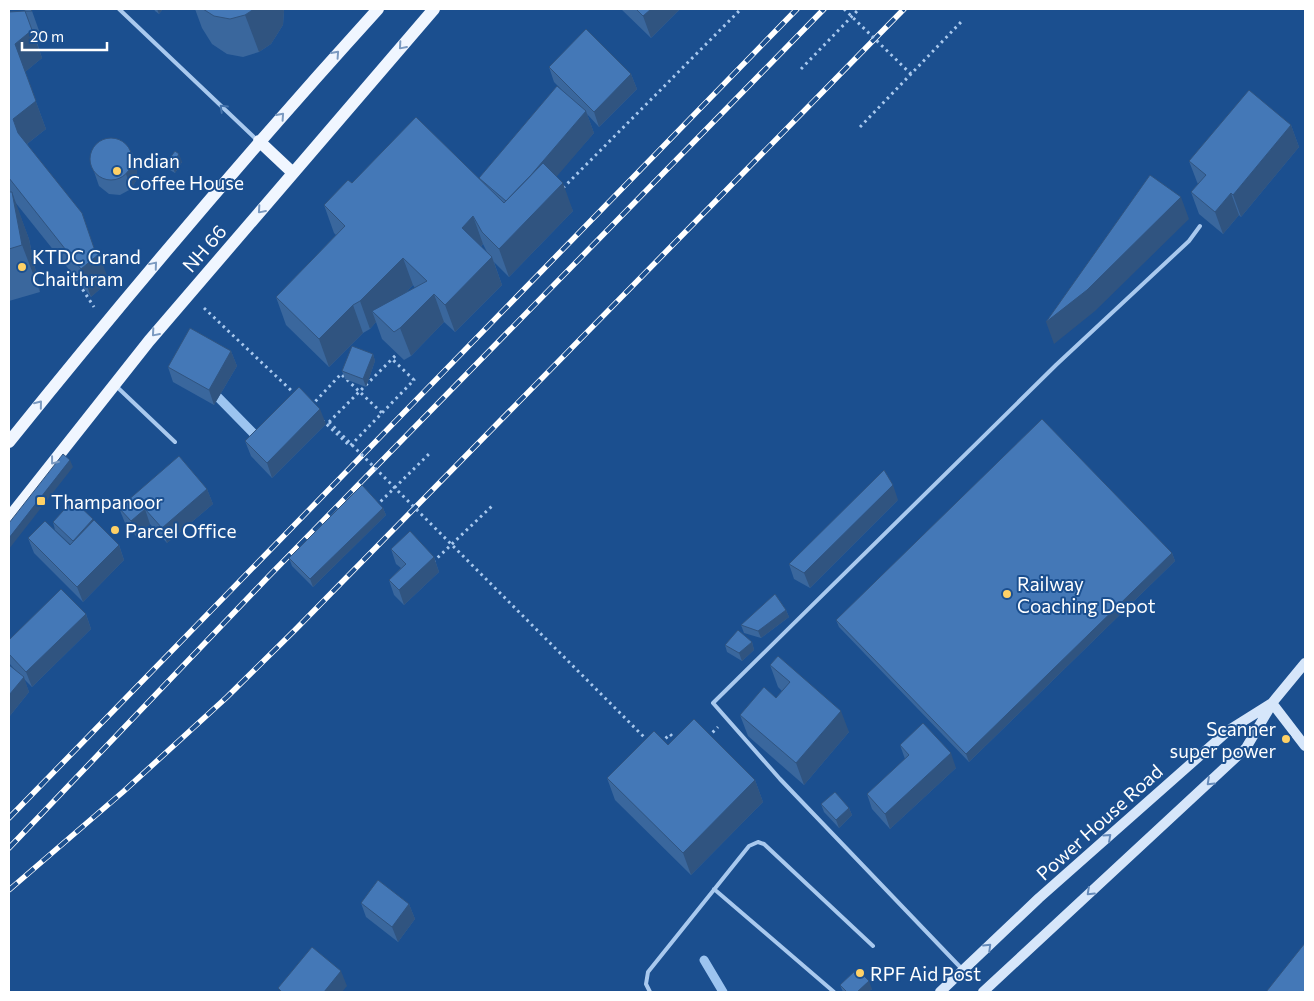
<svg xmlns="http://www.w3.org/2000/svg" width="1314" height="1001" font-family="Commissioner,sans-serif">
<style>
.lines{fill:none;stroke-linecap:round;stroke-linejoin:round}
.stream{stroke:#9cc4f0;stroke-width:9}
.path{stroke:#a9c9ee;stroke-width:3;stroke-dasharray:2.5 4;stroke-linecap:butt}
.lane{stroke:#a9c9ee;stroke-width:4}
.secondary{stroke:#d6e6fa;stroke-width:10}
.primary{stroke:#f0f6ff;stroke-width:12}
.rail-casing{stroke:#fff;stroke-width:5.5}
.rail{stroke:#1b4f8f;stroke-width:4;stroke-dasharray:11;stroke-linecap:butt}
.path-bridge{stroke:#a9c9ee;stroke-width:3;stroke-dasharray:2.5 4;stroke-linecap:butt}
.wall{fill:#3a679d;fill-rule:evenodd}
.shaded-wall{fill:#305480}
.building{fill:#4478b7;stroke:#305480}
.oneway{stroke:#7b9ac1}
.oneway2{stroke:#4674ac}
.oneway3{stroke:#668bba}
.poi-dot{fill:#ffd166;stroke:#1b4f8f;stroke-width:2}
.labels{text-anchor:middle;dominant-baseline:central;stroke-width:4;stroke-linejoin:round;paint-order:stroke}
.poi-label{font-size:19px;fill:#fff;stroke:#1b4f8f;text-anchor:start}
.street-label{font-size:19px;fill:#fff;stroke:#1b4f8f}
</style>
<rect width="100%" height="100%" fill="#1b4f8f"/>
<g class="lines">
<path class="stream" d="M 211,390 L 258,438
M 704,960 L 723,992"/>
<path class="path" d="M 801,69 L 859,9
M 860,127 L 962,21
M 563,188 L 741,9
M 72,273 L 94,307
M 204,308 L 296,395
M 311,406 L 341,374 L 382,413
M 322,420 L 350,446 L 414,380 L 392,359
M 329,422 L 399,352
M 376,506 L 431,452
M 433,562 L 492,506"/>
<path class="lane" d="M 119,9 L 257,140
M 116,386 L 175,442
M 714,889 L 834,992
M 962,969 L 780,779 L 713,703 L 1056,365 L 1189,241 L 1200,226
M 650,992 L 646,984 L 648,972 L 749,846 L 758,842 L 764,844 L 873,946"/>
<path class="secondary" d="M 1272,703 L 1305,746
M 940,992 L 1039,898 L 1229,730 L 1272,703 L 1305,663
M 983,992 L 1246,748 L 1272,704"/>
<path class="primary" d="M 259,141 L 293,173
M 9,442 C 128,294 250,150 378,9
M 9,518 L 149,341 L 434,9"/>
<defs>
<path id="rail" d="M 9,818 L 797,9
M 9,848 L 268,577 L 824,9
M 9,890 L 124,791 L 227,697 L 296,629 L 904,9"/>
</defs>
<use href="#rail" class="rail-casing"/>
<use href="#rail" class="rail"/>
<path class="path-bridge" d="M 844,9 L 911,74
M 329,422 L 649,742
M 708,737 L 718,727
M 661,743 L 670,734 L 676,740"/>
</g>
<path class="wall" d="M 154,9 L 163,9 L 159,14 L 155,11 Z
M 195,9 L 283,9 L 284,11 L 283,25 L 271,44 L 259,52 L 243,57 L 227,54 L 212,44 L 202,28 Z
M 621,9 L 680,9 L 651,38 Z
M 32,11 L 42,39 L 36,39 L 42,58 L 25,72 L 46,129 L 27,144 L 94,248 L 109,281 L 91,297 L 15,202 L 29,239 L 40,292 L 9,301 L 9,12 Z
M 549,67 L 631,74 L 637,89 L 599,127 L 587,114 L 594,133 L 556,176 L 573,211 L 509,277 L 494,262 L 502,285 L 455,332 L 444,322 L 411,356 L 404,360 L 382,339 L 376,322 L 370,329 L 363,333 L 329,367 L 286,325 L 276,297 L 336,235 L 334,233 L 324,205 L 352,183 L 479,179 L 479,178 L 567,95 L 554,82 ZM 483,244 L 488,254 L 481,247 ZM 413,285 L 415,288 L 406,292 Z
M 1291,125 L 1299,147 L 1241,217 L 1239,215 L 1223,234 L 1199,214 L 1191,192 L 1198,184 L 1197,182 L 1189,161 Z
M 132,152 L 137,167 L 137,179 L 131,189 L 120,195 L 109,194 L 99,186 L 90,160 Z
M 167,162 L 182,162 L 175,173 L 170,170 Z
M 231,351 L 237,366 L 214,405 L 173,382 L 168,367 Z
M 373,354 L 375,361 L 366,387 L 345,379 L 342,371 Z
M 326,424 L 272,478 L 251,456 L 245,441 Z
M 207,489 L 213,504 L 167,543 L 150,524 L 136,536 L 125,523 L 119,508 Z
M 898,500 L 810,588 L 794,579 L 789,564 Z
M 383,508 L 386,515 L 313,587 L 292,566 L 289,558 Z
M 94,521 L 119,545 L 124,560 L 83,602 L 34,553 L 28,538 L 70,545 L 70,544 L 55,530 L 53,522 Z
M 391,549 L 434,557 L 439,572 L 404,605 L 394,595 L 389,580 L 401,568 L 396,564 Z
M 1172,553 L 1175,561 L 969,762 L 839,627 L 836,620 Z
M 786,610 L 789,617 L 761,638 L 744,633 L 741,625 Z
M 86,614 L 91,629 L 32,687 L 24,679 L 29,692 L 9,717 L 9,665 L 18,673 L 9,663 L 9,640 Z
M 752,642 L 754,650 L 742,661 L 727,652 L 725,645 Z
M 770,665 L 849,732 L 804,785 L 748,736 L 740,715 L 776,698 L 782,691 L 778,687 Z
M 668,745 L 755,780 L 763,802 L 691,875 L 615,800 L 607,778 Z
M 900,745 L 956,768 L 890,829 L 872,809 L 867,794 L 905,759 Z
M 821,804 L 849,808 L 852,815 L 839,828 L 824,812 Z
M 361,903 L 409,904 L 415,919 L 398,942 L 366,917 Z
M 840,985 L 872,989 L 868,992 L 843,992 Z"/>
<path class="shaded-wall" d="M 157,9 L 163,9 L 159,14 Z
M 254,9 L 283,9 L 284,11 L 283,25 L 271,44 L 259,52 L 245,15 Z
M 651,9 L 680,9 L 651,38 L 643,16 Z
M 32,30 L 42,58 L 25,72 L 46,129 L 23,147 L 13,119 L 15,44 Z
M 631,74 L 637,89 L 599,127 L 594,112 Z
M 586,111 L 594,133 L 516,224 L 508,202 Z
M 1291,125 L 1299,147 L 1241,217 L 1233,195 Z
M 132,152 L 137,167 L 137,179 L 131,189 L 126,174 Z
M 179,154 L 182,162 L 175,173 L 172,165 Z
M 563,183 L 573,211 L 509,277 L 499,249 Z
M 12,192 L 29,239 L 40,292 L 22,245 Z
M 1231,193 L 1239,215 L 1223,234 L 1215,212 Z
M 1181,197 L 1189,219 L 1095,311 L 1054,344 L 1046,322 Z
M 473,216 L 483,244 L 472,256 L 462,228 Z
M 99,254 L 109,281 L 91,297 L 81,269 Z
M 492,257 L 502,285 L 455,332 L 445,305 Z
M 403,258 L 413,285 L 380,319 L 372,311 L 376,322 L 370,329 L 360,301 Z
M 434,294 L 444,322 L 411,356 L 400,328 Z
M 353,305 L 363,333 L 329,367 L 319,339 Z
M 231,351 L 237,366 L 214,405 L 209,390 Z
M 373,354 L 375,361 L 366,387 L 363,379 Z
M 320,409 L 326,424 L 272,478 L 267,463 Z
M 70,460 L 73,467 L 9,549 L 9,538 Z
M 893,485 L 898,500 L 810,588 L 804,573 Z
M 207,489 L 213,504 L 167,543 L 162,528 Z
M 383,508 L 386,515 L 313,587 L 310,579 Z
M 145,509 L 150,524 L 136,536 L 131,521 Z
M 93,519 L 96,526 L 73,541 Z
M 119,545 L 124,560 L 83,602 L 77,587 Z
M 1172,553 L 1175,561 L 969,762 L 966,754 Z
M 434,557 L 439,572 L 404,605 L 399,590 Z
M 786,610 L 789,617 L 761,638 L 758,631 Z
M 86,614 L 91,629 L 32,687 L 26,672 Z
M 752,642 L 754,650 L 742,661 L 739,653 Z
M 24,677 L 29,692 L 9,717 L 9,695 Z
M 841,711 L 849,732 L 804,785 L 796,763 Z
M 951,753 L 956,768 L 890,829 L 885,814 Z
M 755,780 L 763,802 L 691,875 L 683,853 Z
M 849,808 L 852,815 L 839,828 L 836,820 Z
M 409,904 L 415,919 L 398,942 L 392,927 Z
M 341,971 L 347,986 L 342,992 L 324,992 Z
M 869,981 L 872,989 L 868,992 L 857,992 Z"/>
<path class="building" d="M 24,9 L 30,9 L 32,11 L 25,11 L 32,30 L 15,44 L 36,101 L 13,119 L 18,133 L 82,213 L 94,248 L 99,254 L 81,269 L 9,178 L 9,12 L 25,11 Z
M 203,9 L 254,9 L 245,15 L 230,19 L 214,16 Z
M 636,9 L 651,9 L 643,16 Z
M 586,29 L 631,74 L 594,112 L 549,67 Z
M 557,86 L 586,111 L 531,175 L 506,201 L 479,178 Z
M 1249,90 L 1291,125 L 1233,195 L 1231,193 L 1215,212 L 1191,192 L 1206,175 L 1189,161 Z
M 416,117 L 504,203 L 543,163 L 563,183 L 499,249 L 482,232 L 473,216 L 462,228 L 492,257 L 445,305 L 434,294 L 400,328 L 394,332 L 372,311 L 427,281 L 403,258 L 360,301 L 353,305 L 319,339 L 276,297 L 345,226 L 324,205 L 348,180 L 352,183 Z
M90 159a21 21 0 1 1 42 0a21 21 0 1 1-42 0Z
M 175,151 L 179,154 L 172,165 L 167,162 Z
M 1150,175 L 1181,197 L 1087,290 L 1046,322 Z
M 9,192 L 12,192 L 22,245 L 9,249 Z
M 190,328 L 231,351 L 209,390 L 168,367 Z
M 352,346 L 373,354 L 363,379 L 342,371 Z
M 299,387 L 320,409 L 267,463 L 245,441 Z
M 1042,419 L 1172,553 L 966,754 L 836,620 Z
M 63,454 L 70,460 L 9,538 L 9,523 Z
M 179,456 L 207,489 L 162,528 L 145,509 L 131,521 L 119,508 Z
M 884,470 L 893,485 L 804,573 L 789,564 Z
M 362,485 L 383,508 L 310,579 L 289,558 Z
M 73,500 L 93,519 L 73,541 L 53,522 Z
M 94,520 L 119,545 L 77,587 L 28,538 L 45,521 L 70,545 Z
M 410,531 L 434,557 L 399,590 L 389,580 L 406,564 L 391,549 Z
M 61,589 L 86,614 L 26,672 L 9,654 L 9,640 Z
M 775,594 L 786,610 L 758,631 L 741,625 Z
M 738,630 L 752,642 L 739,653 L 725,645 Z
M 778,656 L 841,711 L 796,763 L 740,715 L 764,687 L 776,698 L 790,682 L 770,665 Z
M 9,665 L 24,677 L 9,695 Z
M 694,719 L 755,780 L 683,853 L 607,778 L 654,731 L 668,745 Z
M 923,723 L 951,753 L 885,814 L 867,794 L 909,755 L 900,745 Z
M 835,792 L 849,808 L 836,820 L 821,804 Z
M 378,880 L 409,904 L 392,927 L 361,903 Z
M 1305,943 L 1305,992 L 1266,992 Z
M 312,947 L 341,971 L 324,992 L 282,992 L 278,988 Z
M 857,969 L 869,981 L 857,992 L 847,992 L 840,985 Z"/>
<defs><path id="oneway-chevron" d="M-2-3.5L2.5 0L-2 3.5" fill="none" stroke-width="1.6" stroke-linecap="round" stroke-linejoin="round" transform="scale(1.25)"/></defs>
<g class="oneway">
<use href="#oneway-chevron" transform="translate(402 46) rotate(131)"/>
<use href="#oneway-chevron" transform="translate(336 54) rotate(-48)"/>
<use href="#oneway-chevron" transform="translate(281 116) rotate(-48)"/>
<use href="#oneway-chevron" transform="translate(261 210) rotate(131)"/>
<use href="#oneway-chevron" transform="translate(154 265) rotate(-50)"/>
<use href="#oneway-chevron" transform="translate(155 333) rotate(131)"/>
<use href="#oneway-chevron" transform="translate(39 404) rotate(-51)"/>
<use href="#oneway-chevron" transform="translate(54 461) rotate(128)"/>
</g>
<use class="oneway2" href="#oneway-chevron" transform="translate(223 108) rotate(-136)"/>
<g class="oneway3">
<use href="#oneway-chevron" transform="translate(1210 782) rotate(137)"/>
<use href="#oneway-chevron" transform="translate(1108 837) rotate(-42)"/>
<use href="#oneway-chevron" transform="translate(1090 892) rotate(137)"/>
<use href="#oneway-chevron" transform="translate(988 947) rotate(-44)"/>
</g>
<g class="poi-dot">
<circle cx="117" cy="171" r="5"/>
<circle cx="22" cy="267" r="5"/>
<rect x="36" y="496" width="10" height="10" rx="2.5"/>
<circle cx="115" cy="530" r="5"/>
<circle cx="1007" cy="594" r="5"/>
<circle cx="1286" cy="739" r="5"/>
<circle cx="860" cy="973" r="5"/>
</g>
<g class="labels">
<g class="poi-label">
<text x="127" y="160">Indian<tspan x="127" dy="22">Coffee House</tspan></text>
<text x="32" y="256">KTDC Grand<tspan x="32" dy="22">Chaithram</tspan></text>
<text x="51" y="501">Thampanoor</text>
<text x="125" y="530">Parcel Office</text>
<text x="1017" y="583">Railway<tspan x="1017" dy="22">Coaching Depot</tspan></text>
<text x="1276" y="728" text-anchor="end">Scanner<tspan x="1276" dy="22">super power</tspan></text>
<text x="870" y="973">RPF Aid Post</text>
</g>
<g class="street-label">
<text transform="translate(204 248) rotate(-49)">NH 66</text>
<text transform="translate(1099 822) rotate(-42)">Power House Road</text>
</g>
</g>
<rect width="1314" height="1001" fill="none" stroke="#ffffff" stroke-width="20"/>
<path d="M22 42v8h85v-8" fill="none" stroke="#ffffff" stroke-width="2.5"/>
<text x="30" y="42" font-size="15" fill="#ffffff" stroke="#1b4f8f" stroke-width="4" paint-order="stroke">20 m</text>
</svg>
